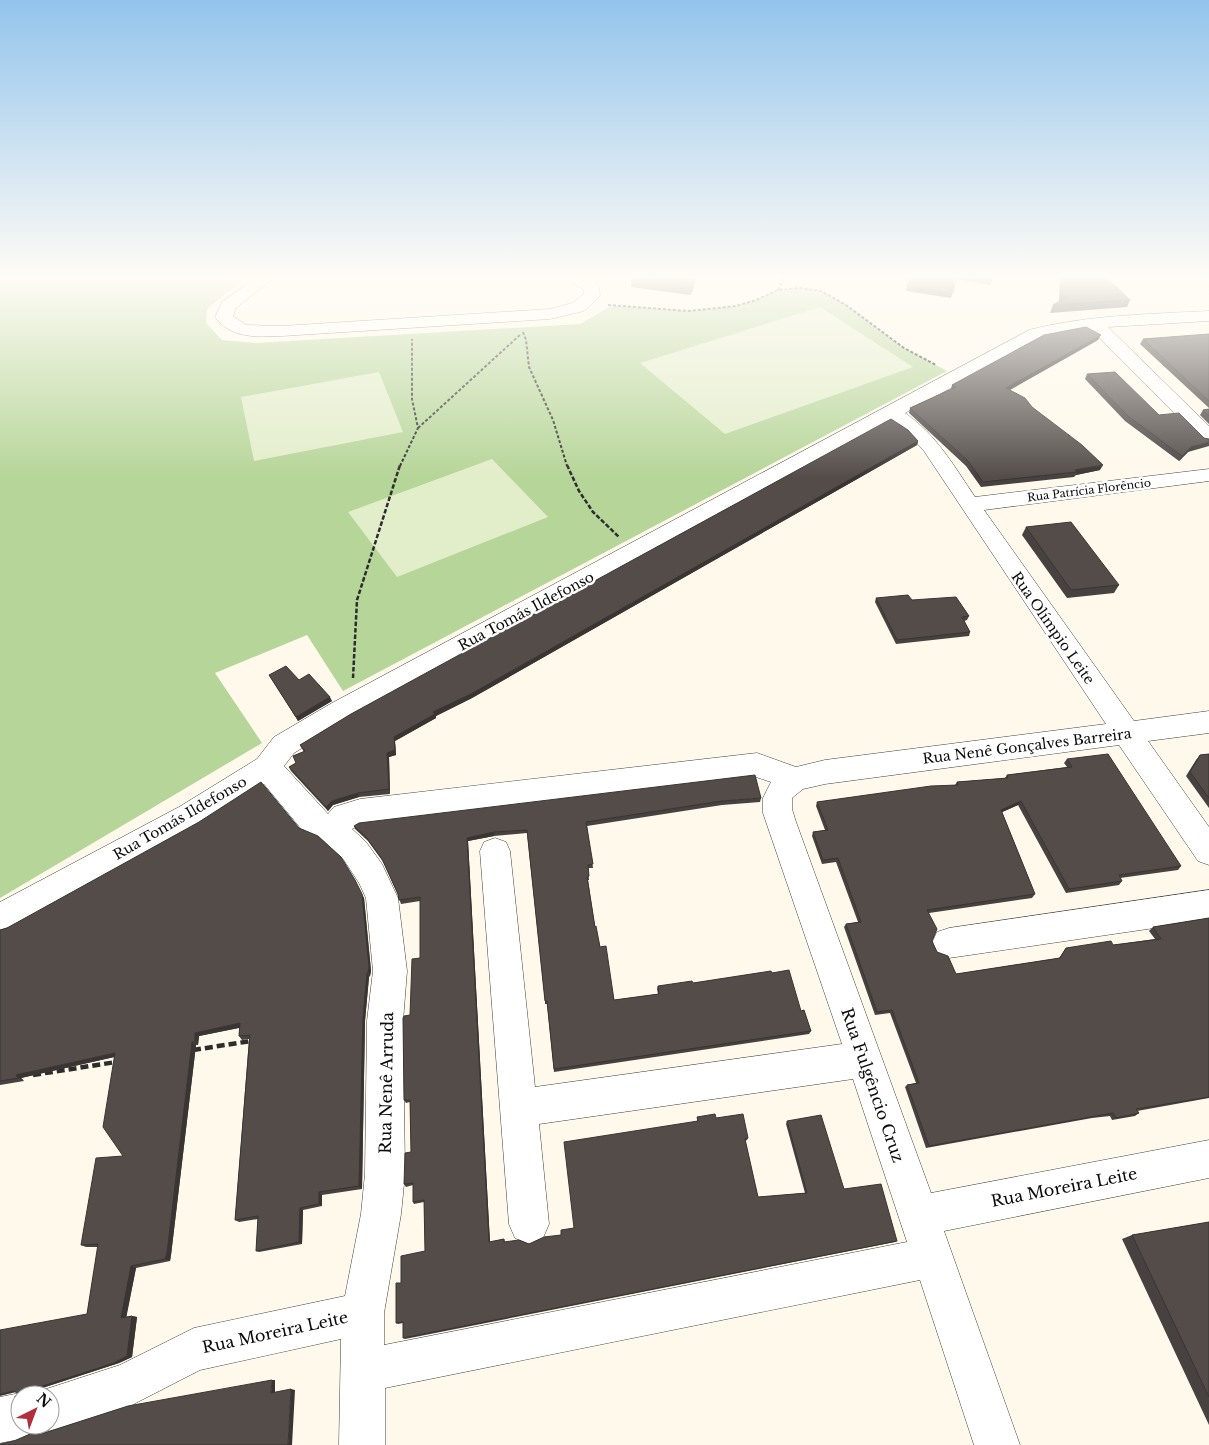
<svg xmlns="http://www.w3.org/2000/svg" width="1209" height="1445" font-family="'Libre Baskerville',serif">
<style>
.forest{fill:#b6d598}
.pitch{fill:#e2edc9}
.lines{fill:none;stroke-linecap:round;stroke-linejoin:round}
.minor-casing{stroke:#3e3e3e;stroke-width:1}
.path-far2{stroke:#2d2d2d;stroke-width:2;stroke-dasharray:3 2;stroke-linecap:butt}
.path-far1{stroke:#2d2d2d;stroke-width:2.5;stroke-dasharray:4.5 2;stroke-linecap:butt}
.path{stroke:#2d2d2d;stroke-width:4.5;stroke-dasharray:8 4;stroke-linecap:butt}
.minor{fill:#fff;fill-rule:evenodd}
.wall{fill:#47413f}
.shaded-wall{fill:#3a3533}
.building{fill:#534c49;stroke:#3a3533}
.labels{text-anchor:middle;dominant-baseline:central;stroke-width:5;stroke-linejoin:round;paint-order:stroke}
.far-street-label{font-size:11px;fill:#0b0b0b;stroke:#fff}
.street-label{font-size:14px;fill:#0b0b0b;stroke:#fff}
.near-street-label{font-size:16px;fill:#0b0b0b;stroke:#fff}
</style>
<rect width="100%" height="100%" fill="#fef9eb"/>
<path class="forest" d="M 0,276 L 248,276 L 207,309 L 206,323 L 222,340 L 256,343 L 580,324 L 613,305 L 689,311 L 736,306 L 756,300 L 778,290 L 800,288 L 821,291 L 846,305 L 904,348 L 947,371 L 343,691 L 307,635 L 215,673 L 262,743 L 0,898 Z"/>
<path class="pitch" d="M 820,307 L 913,367 L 725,434 L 640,363 Z
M 379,372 L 403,432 L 254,461 L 241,397 Z
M 492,459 L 548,517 L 397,577 L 348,512 Z"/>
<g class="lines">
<defs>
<path id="minor" d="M 258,276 L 276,276 L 236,308 L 233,316 L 246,325 L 282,326 L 550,309 L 572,303 L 584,294 L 584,290 C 578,285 564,281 561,276 C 578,276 600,273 600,296 L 584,311 L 550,319 L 282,336 C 258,337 231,339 215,317 L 222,302 Z
M 1209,311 L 1209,321 L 1108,327 L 1209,426 L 1209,443 L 1202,441 L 1090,329 L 1041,338 L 905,413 C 936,434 954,466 975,497 L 1209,469 L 1209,481 L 984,510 L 1134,721 L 1209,711 L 1209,733 L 1148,741 L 1209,827 L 1209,865 L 1198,861 L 1119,745 L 825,784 L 803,789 L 792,798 L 792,809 L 796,822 L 931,1193 L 1209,1140 L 1209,1178 L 944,1231 L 1020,1445 L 974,1445 L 920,1280 L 385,1388 L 385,1445 L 339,1445 L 341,1339 L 200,1370 L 128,1407 L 50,1431 L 38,1427 L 36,1432 L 20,1439 L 0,1443 L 0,1397 L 20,1393 L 24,1395 L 20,1395 L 20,1425 L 50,1425 L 50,1395 L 33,1395 L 34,1393 L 120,1365 L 194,1328 L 345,1296 L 361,1214 L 365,1174 L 367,1021 L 373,971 L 366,898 L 359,883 L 344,860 L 321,839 L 303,831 L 264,784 L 201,825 L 11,930 L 0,934 L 0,902 L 179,807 L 257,759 L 274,737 L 332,703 L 1029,330 C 1088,315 1148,314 1209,311 ZM 890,421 L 908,433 L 924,451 L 1106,724 L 825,760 L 796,767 L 757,753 L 360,799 L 334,807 L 328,814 L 284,766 L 294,753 L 352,717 ZM 756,777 L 771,782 L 763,798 L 763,813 L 842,1044 L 535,1087 L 510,851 L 506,842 L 495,838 L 484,842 L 480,851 L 509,1224 L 515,1238 L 529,1244 L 543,1238 L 549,1224 L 539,1124 L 853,1079 L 907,1242 L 384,1345 L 384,1313 L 401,1214 L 405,1174 L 403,1021 L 407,971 L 398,898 L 382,864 L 366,842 L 352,829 L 360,825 Z
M 1209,890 L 1209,920 L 949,958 L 937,954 L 932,943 L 937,932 L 949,928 Z"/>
</defs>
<use href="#minor" class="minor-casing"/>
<path class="path-far2" d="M 778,290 L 785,276
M 608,305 L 689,311 L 736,306 L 756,300 L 778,290 L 800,288 L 821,291 L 846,305 L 904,348 L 936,365
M 523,332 L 526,340 L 529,367 L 553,420 L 567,466
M 418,428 L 521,334
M 400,466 L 418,428 L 412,399 L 412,339"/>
<path class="path-far1" d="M 567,465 L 579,491 L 593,512 L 619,537
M 353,678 L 357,600 L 400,465"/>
<path class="path" d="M 193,1050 L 251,1041
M 33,1075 L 116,1062"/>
<use href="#minor" class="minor"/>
</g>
<path class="wall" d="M 631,276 L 695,276 L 694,288 L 690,295 L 631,287 Z
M 904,276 L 993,276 L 991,285 L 956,279 L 951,298 L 906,291 L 909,280 L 903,279 Z
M 1060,276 L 1105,276 L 1130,300 L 1127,307 L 1050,313 L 1053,305 L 1059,302 Z
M 1209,334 L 1209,408 L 1140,344 L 1143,339 Z
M 1098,340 L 1010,390 L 1032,407 L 1100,470 L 1076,475 L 1074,477 L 981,487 L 966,466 L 909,413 L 910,408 L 951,389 L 952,385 Z
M 1087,374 L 1159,415 L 1204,438 L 1188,452 L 1179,461 L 1125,421 L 1085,379 Z
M 1209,409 L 1209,424 L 1200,415 L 1203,410 Z
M 918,441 L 917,445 L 472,698 L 436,716 L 436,718 L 395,741 L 396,755 L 389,757 L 390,794 L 359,797 L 333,805 L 328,811 L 291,771 L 289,767 L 296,763 L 304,752 L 300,745 Z
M 1026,527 L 1119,585 L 1114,593 L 1067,598 L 1022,535 Z
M 876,598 L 912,600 L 969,616 L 967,620 L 964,621 L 970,632 L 969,636 L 896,644 L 875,602 Z
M 269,675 L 299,680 L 332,701 L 298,721 Z
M 1209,754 L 1209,808 L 1186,776 L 1196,760 L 1200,755 Z
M 1067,759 L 1181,866 L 1178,870 L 1120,878 L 1122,881 L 1119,885 L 1066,893 L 1018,805 L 1002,812 L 1035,894 L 1032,898 L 929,913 L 932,941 L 937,952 L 956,974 L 1059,958 L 1066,948 L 1113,945 L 1155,939 L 1149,931 L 1153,927 L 1209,918 L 1209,1098 L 1137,1111 L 1139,1113 L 1135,1116 L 1112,1120 L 1110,1116 L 1092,1118 L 926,1148 L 905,1087 L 907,1085 L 916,1083 L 890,1013 L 875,1015 L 844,927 L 846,924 L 858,922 L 836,862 L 822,864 L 812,836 L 813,832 L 825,830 L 816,806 L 817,802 L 955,785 L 957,782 L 1005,778 L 1007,775 L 1067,767 L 1064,763 Z
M 761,798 L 760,802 L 722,805 L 587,826 L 593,868 L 588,868 L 589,880 L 588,880 L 595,927 L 614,1000 L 658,994 L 657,989 L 658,986 L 693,983 L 772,973 L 801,1011 L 811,1031 L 809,1034 L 554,1072 L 547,1004 L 545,1004 L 545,1001 L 527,833 L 494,836 L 468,841 L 490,1242 L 504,1239 L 505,1242 L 529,1244 L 561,1235 L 574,1228 L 697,1121 L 697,1117 L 716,1118 L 748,1138 L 747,1140 L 745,1141 L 758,1197 L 805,1193 L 786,1124 L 787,1121 L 844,1189 L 897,1241 L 895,1242 L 405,1339 L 403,1338 L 403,1323 L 398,1324 L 396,1323 L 401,1283 L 425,1251 L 424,1202 L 414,1204 L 413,1202 L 413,1185 L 406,1187 L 404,1184 L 411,1152 L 410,1102 L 406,1103 L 404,1100 L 410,1015 L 420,958 L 420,901 L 401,904 L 398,895 L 384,863 L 368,841 L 355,829 L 354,826 Z
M 299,828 L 364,898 L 371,971 L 370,976 L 369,977 L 365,1021 L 362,1189 L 322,1195 L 322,1206 L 303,1210 L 302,1244 L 259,1252 L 256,1251 L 258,1219 L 239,1222 L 235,1220 L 249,1039 L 242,1040 L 239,1036 L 239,1028 L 199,1036 L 198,1045 L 196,1045 L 171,1255 L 170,1261 L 136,1268 L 126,1317 L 132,1316 L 137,1317 L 132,1357 L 119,1363 L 33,1391 L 32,1395 L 20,1395 L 19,1396 L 87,1314 L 98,1247 L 86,1247 L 81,1245 L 123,1156 L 114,1057 L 21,1078 L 24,1081 L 0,1085 L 0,930 Z
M 1209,1222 L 1209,1425 L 1122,1239 L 1132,1235 Z"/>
<path class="shaded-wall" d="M 695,276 L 694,288 L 690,295 L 691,283 Z
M 1101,335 L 1098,340 L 1004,393 L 1006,388 Z
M 918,441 L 917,445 L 472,698 L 436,716 L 436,718 L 395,741 L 396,755 L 389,757 L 390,794 L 389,789 L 387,753 L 394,737 L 433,712 Z
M 1209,442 L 1209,446 L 1188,452 L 1179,461 L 1182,456 L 1191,447 Z
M 1103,465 L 1100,470 L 1076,475 L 1077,472 L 1075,470 Z
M 330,697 L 332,701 L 298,721 L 296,717 Z
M 358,793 L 359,797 L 333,805 L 328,811 L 326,807 L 332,801 Z
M 1021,801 L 1018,805 L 998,814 L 1001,810 Z
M 494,832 L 494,836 L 468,841 L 490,1243 L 489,1242 L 467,838 Z
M 362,894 L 364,898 L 371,971 L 370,976 L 368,972 Z
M 367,973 L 369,977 L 365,1021 L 362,1189 L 359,1186 L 363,1017 Z
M 240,1023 L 243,1027 L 199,1036 L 198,1045 L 195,1042 L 195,1033 Z
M 192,1042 L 196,1045 L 171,1255 L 170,1261 L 165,1259 Z
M 115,1053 L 119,1056 L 21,1078 L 24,1081 L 18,1078 L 16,1075 Z
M 319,1192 L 322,1195 L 322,1206 L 319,1204 Z
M 300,1208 L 303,1210 L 302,1244 L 299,1242 Z
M 131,1266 L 136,1268 L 126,1319 L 121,1318 Z
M 132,1316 L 137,1317 L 132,1357 L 119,1363 L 33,1391 L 32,1395 L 26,1395 L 27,1391 Z
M 272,1380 L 275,1380 L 275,1393 L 271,1393 Z
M 291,1389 L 295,1390 L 292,1445 L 288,1445 Z
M 13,1391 L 20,1391 L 0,1396 L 0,1394 Z
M 33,1429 L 39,1429 L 51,1433 L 44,1433 Z"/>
<path class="building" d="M 633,276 L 695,276 L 691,283 Z
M 910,276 L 957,276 L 952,294 L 907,287 Z
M 959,276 L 993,276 L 992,281 Z
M 1063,276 L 1105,276 L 1130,300 L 1053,305 L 1067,297 L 1062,296 Z
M 1086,327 L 1101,335 L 1006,388 L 1025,398 L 1032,407 L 1082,445 L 1103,465 L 1075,470 L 1077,472 L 983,482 L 968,461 L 910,408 L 956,387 L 952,385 L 1044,335 Z
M 1209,334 L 1209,401 L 1143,339 Z
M 1115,372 L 1159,415 L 1179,413 L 1204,438 L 1209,439 L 1209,442 L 1191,447 L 1182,456 L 1128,416 L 1087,374 Z
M 1209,409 L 1209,416 L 1203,410 Z
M 891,419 L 908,430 L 918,441 L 471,694 L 433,712 L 435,714 L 394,737 L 395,750 L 387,753 L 389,789 L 358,793 L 332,801 L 326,807 L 289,767 L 296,763 L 293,756 L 305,751 L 300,745 L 351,714 Z
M 1071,522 L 1119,585 L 1071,590 L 1026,527 Z
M 908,595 L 912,600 L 956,597 L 969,616 L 962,617 L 970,632 L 897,640 L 876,598 Z
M 286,666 L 299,680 L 309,674 L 330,697 L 296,717 L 269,675 Z
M 1108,754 L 1181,866 L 1119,875 L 1122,881 L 1069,889 L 1021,801 L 1001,810 L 1035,894 L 927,910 L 937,929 L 932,941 L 937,952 L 948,956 L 956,974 L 1060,958 L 1066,948 L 1111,941 L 1113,945 L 1161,939 L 1153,927 L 1209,918 L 1209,1097 L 1136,1109 L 1139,1113 L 1116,1118 L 1113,1113 L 1096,1116 L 929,1146 L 907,1085 L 919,1083 L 892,1010 L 877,1012 L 846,924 L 861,922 L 838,858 L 823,860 L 813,832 L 828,830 L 817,802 L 931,786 L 958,785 L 957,782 L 1008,778 L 1007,775 L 1072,767 L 1067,759 Z
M 1209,754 L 1209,798 L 1190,772 L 1200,755 Z
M 755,775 L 761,798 L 722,801 L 586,822 L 593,864 L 588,865 L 589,876 L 587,877 L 595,927 L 596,926 L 600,947 L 606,946 L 614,1000 L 659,994 L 658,986 L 692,981 L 693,983 L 771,971 L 772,973 L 789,970 L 801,1011 L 804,1010 L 811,1031 L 554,1069 L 547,1001 L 545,1001 L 527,830 L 494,832 L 467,838 L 489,1242 L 504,1239 L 504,1242 L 519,1240 L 529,1244 L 544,1237 L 561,1235 L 561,1230 L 574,1228 L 564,1142 L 698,1121 L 697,1117 L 715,1114 L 716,1118 L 743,1114 L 748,1138 L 745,1139 L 758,1197 L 807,1193 L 787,1121 L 821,1115 L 844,1189 L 881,1184 L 897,1241 L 403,1338 L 403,1322 L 396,1323 L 396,1283 L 401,1283 L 401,1256 L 425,1251 L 424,1200 L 413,1202 L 413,1183 L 404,1184 L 405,1153 L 411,1152 L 410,1100 L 404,1100 L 403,1018 L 404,1016 L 410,1015 L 412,959 L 420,958 L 420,897 L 399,900 L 398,894 L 382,859 L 366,837 L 354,826 L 359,823 Z
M 261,782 L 299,828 L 318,836 L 341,857 L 355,880 L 362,894 L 369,967 L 368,972 L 367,973 L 363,1017 L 359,1186 L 319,1192 L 319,1204 L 300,1208 L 299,1242 L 256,1251 L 258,1216 L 235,1220 L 250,1035 L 239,1036 L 240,1023 L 195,1033 L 195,1042 L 192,1042 L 167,1253 L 165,1259 L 131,1266 L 121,1318 L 132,1316 L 127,1356 L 114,1363 L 27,1391 L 26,1395 L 20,1395 L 20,1423 L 15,1423 L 15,1396 L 19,1396 L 18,1393 L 13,1391 L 0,1394 L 0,1330 L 87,1314 L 98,1244 L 81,1245 L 96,1158 L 123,1156 L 103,1127 L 115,1053 L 16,1075 L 18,1078 L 0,1081 L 0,930 L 7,928 L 199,822 Z
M 1209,1222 L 1209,1397 L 1132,1235 Z
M 272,1380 L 271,1393 L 291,1389 L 288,1445 L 0,1445 L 0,1444 L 14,1441 L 30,1434 L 33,1429 L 44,1433 L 128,1406 Z"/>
<linearGradient id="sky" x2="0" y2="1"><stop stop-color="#93c4ec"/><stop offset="0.58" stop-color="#fffcf6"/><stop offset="1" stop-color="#fffcf6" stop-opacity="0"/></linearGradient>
<rect width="1209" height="478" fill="url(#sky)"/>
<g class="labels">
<g class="far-street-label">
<text transform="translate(1089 490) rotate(-7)">Rua Patrícia Florêncio</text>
</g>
<g class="street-label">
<text transform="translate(526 611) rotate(-28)">Rua Tomás Ildefonso</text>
<text transform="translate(1053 628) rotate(55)">Rua Olímpio Leite</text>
<text transform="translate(1027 746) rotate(-7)">Rua Nenê Gonçalves Barreira</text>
<text transform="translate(180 818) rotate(-30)">Rua Tomás Ildefonso</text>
</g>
<g class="near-street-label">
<text transform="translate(386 1083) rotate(-89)">Rua Nenê Arruda</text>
<text transform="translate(873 1085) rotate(71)">Rua Fulgêncio Cruz</text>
<text transform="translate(1064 1187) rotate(-11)">Rua Moreira Leite</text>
<text transform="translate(275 1332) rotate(-12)">Rua Moreira Leite</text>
</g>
</g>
<g transform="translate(35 1410) rotate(42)"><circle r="24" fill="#ffffff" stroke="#9d9d9d"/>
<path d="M0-4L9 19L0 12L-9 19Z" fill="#b12e3a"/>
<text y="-8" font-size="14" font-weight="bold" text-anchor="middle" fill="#0b0b0b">N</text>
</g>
</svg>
